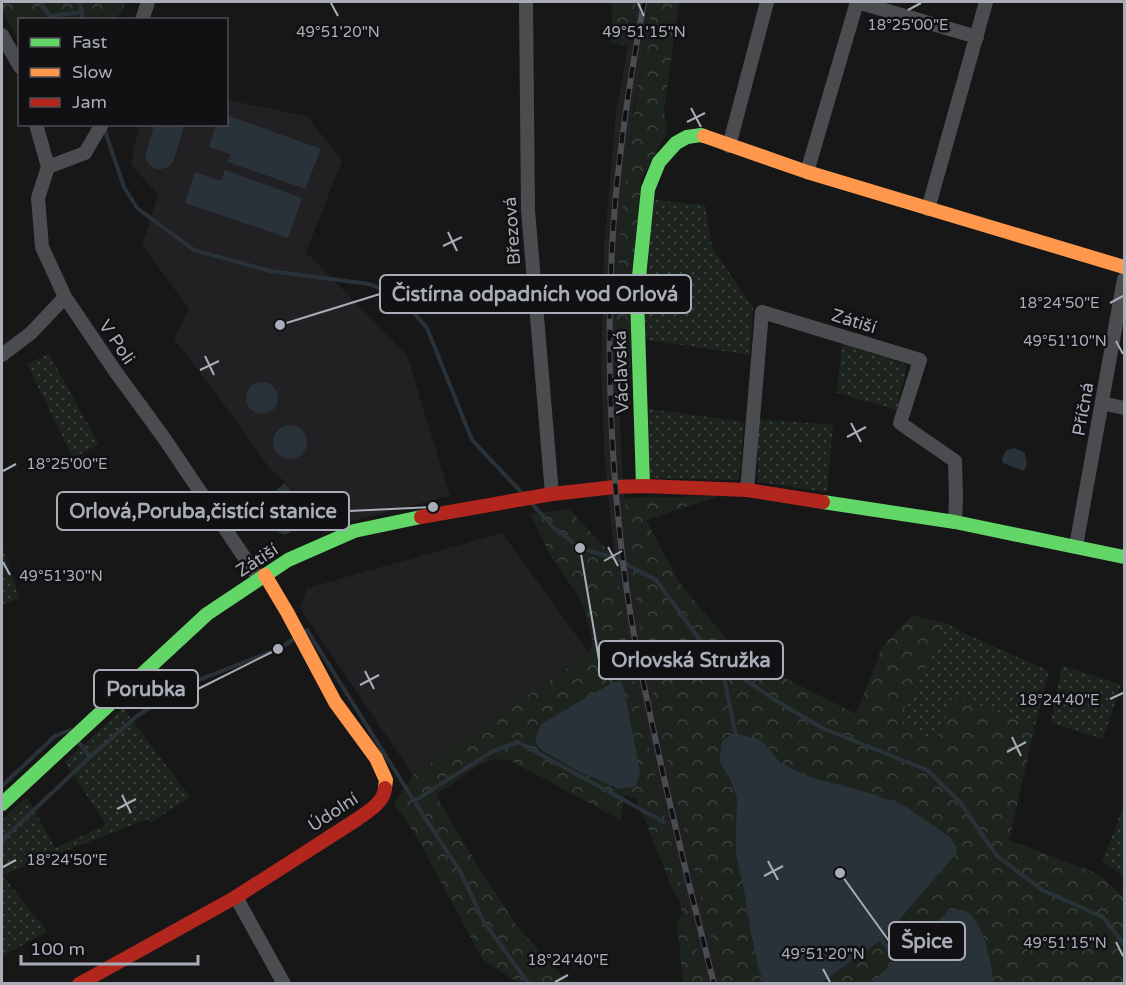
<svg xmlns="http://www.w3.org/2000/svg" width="1126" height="985" font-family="'Varela Round',sans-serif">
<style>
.built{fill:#212123}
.grass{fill:url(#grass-dots)}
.forest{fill:url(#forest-crowns)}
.water{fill:#2a3239}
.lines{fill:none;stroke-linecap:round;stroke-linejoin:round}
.stream{stroke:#2a3239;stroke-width:4}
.street{stroke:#4b4c50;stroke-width:14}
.fast{stroke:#63d668;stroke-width:14}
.slow{stroke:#ff974d;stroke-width:14}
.jam{stroke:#b3261e;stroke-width:14}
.rail-casing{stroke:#4b4c4f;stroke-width:6}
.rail{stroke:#111113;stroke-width:4;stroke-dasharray:11;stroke-linecap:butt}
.ticks{fill:none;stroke:#a8adb8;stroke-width:2}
.labels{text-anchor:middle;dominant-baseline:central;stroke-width:5;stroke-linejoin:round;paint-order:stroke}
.street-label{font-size:18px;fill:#a8adb8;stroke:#111113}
.ticks-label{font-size:15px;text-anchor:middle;fill:#a8adb8;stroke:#111113;stroke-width:5;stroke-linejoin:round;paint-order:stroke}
.leader{fill:none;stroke:#a8adb8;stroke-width:2}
.callout-dot{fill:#a8adb8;stroke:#111113;stroke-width:2}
.callout{fill:#111113;stroke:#a8adb8;stroke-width:2}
.callout-label{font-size:20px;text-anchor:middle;font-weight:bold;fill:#a8adb8}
</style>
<defs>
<pattern id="grass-dots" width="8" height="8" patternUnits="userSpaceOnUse" patternTransform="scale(1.5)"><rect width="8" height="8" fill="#1d241e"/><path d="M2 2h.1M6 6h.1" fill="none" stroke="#3b413d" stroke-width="1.8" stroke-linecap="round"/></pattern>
<pattern id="forest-crowns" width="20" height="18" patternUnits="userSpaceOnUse" patternTransform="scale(1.5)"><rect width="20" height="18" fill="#1d241e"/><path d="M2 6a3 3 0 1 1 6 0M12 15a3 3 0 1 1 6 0" fill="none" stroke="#3b413d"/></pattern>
</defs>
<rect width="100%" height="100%" fill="#171717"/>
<path class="built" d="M 636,2 L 653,2 L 634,105 L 625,185 L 617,364 L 623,482 L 633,577 L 645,655 L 679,810 L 722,983 L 705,983 L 664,813 L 638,701 L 626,636 L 617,579 L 607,487 L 604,448 L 601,364 L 604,248 L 616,112 Z
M 227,100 L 307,116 L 342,161 L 306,252 L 407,355 L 450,496 L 351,521 L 325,533 L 286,483 L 270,469 L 215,392 L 174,339 L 189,309 L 142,245 L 158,195 L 131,164 L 139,125 L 226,124 Z
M 502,533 L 589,653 L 413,775 L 300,608 L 307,588 Z"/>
<path class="grass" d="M 646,199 L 705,205 L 712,247 L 753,308 L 750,355 L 641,339 Z
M 842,343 L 907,365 L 897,410 L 837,393 Z
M 49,354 L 99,444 L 73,458 L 27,364 Z
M 643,408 L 744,422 L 739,480 L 650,478 Z
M 758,419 L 833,425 L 827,492 L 758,482 Z
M 2,544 L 19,598 L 2,605 Z
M 948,624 L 968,635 L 1049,671 L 1035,726 L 953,695 L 937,742 L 898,721 Z
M 1062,665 L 1121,685 L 1103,739 L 1051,723 Z
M 123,708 L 190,797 L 150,823 L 148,819 L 2,875 L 47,931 L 2,957 L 2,820 L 27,797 L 55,848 L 106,825 L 65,762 Z
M 1124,806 L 1124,877 L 1102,861 Z"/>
<path class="forest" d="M 2,2 L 126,2 L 121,13 L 112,19 L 20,20 L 19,41 L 2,11 Z
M 613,2 L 636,2 L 628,45 L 611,44 Z
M 653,2 L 679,2 L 664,111 L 667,133 L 641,180 L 632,291 L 631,404 L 627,406 L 619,407 C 617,354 616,300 620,247 C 625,164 637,83 653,2 Z
M 720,496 L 646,520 L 679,582 L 734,648 L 794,683 L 856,714 L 882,647 L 912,615 L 948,624 L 898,721 L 937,742 L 953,695 L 1035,726 L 1009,840 L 1099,874 L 1124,898 L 1124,983 L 994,983 L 985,942 L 981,929 L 975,920 L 962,910 L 953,910 L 942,917 L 918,942 L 897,959 L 871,983 L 822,983 L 861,954 L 877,943 L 890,931 L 923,893 L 950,837 L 905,806 L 873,794 L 804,775 L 780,762 L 761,740 L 719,761 L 730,779 L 737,799 L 736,825 L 736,856 L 744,890 L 750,928 L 758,967 L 764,983 L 722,983 C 694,867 662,751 641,633 C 634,589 629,543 625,498 Z
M 569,509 L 615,558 L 626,636 L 638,701 L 664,813 L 705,983 L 683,983 L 677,921 L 682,915 L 680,900 L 672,888 L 636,798 L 624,795 L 621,820 L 507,759 L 487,760 L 437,794 L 440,803 L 486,879 L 518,927 L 566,980 L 581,984 L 519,983 L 483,960 L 415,834 L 394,803 L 413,775 L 589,653 L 593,642 L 582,601 L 552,558 L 530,514 Z"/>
<path class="water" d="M 227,115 L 321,149 L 305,189 L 228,162 L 230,154 L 209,147 L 216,125 L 226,124 Z
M 154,125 L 184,125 C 181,135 177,154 172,163 C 169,167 164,169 159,169 C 152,169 148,163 145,157 Z
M 225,170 L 302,198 L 288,238 L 185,203 L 195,172 L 221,181 Z
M246 398a16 16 0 1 1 32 0a16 16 0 1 1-32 0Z
M273 442a17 17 0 1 1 34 0a17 17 0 1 1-34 0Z
M 1015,448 L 1025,453 L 1027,465 L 1024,471 L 1003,463 L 1002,459 L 1006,450 Z
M 285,483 L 300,503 L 309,518 L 305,524 L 285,535 C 269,530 268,513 266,498 Z
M 620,680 L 623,685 L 640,771 L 636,786 L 619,789 L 578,771 L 540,749 L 535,740 L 541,724 L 603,688 Z
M 734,733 L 761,740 L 780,762 L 804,775 L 873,794 L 905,806 L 950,837 L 957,848 L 956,854 L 890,931 L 877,943 L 861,954 L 822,983 L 764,983 L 758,967 L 750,928 L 744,890 L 736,856 L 736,825 L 737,799 L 730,779 L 719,761 L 722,741 Z
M 953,910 C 958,910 963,909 967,912 C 986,924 990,963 994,983 L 871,983 L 897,959 L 918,942 L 942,917 Z"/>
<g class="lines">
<path class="stream" d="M 40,2 L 50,16 L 82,12
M 80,2 L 83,20
M 104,128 L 124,187 L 137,208 L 194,250 L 270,271 L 369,284 L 399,296 L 427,328 L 472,440 L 522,493
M 533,505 L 553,527 L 580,548 L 615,558 L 656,580 L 711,655 L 721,663 L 775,700 L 822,728 L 927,770 L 959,801 L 997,856 L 1042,890 L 1103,917 L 1124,944
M 305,631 L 307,630 L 414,801 L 460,871 L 484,922 L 529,984
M 721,664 L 736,736
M 78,741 L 90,757
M 2,786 L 55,736 L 70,730
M 414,801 L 493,751 L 518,742 L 664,822
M 2,840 L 90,757 L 137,716 L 181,687 L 278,649 L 294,639
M 880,937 L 898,962"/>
<path class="street" d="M 526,2 L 528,210 L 552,494
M 857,2 L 977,37
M 142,20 L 148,2
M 2,35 L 20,67
M 36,124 L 48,167
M 102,124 L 85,153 L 48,167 L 38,198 L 42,247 L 65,297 L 115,371 L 164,438 L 259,579
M 729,146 L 767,2
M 807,172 L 857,2
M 928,209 L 986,2
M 2,355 L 31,333 L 65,297
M 1102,403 L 1124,408
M 747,490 L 762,312 L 920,360 L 900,423 L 955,461 L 956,498 L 955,522
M 1076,546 L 1124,279
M 236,897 L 284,984"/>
<path class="fast" d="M 643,486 L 637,296 L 648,189 L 659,162 L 676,143 L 687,137 L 701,135 L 704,136
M 823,502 L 955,522 L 1124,557
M 2,804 L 207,614 L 288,560 L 354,531 L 421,517"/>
<path class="slow" d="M 704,136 L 807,172 L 1124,267
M 265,575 L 287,612 L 335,702 L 376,758 L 386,780 L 385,788"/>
<path class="jam" d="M 421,517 L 552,494 L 615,487 L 643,486 L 747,490 L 823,502
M 79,984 L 236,897 L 356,820 C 367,812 384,803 385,788"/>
<defs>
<path id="rail" d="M 644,2 C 629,83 616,166 612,249 C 606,359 611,469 625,578 C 634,645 649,709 663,774 C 679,844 696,914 714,984"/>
</defs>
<use href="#rail" class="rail-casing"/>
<use href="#rail" class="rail"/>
</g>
<path class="ticks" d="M 331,3 L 338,16M 638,3 L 644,16M 908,10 L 921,3M 691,108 L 701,127M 687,122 L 705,113M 448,232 L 457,251M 443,246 L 462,237M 1110,303 L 1123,296M 1116,341 L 1123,354M 205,356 L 214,375M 200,370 L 219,361M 851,423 L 861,442M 847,437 L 866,427M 3,471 L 16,464M 608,547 L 618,566M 604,561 L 622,551M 3,562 L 10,575M 365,671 L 374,689M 360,685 L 379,675M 1110,699 L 1123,693M 1012,737 L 1021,756M 1007,752 L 1026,742M 122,795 L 131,813M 117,809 L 136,799M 768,861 L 778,880M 3,867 L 16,860M 764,876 L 783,866M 1116,942 L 1123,956M 823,969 L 830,982M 555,982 L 568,975"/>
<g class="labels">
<g class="street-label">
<text transform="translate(512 231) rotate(-94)">Březová</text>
<text transform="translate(854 321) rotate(17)">Zátiší</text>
<text transform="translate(117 342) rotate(56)">V Poli</text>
<text transform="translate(621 372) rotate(-92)">Václavská</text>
<text transform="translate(1083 409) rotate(-80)">Příčná</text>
<text transform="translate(257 560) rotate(-33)">Zátiší</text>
<text transform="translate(333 812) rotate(-33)">Údolní</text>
</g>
</g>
<g class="ticks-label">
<text x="908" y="30">18°25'00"E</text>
<text x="338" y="37">49°51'20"N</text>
<text x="644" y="37">49°51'15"N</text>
<text x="1059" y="308">18°24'50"E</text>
<text x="1065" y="346">49°51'10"N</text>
<text x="67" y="469">18°25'00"E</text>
<text x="61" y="581">49°51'30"N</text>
<text x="1059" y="705">18°24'40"E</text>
<text x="67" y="865">18°24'50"E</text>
<text x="1065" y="948">49°51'15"N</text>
<text x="823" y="959">49°51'20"N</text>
<text x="568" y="965">18°24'40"E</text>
</g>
<path class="leader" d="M280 325L380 294M433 507L349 511M580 548L599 660M278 649L198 689M840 873L889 941"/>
<g class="callout-dot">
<circle cx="280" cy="325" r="6"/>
<circle cx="433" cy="507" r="6"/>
<circle cx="580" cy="548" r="6"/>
<circle cx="278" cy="649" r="6"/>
<circle cx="840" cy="873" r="6"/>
</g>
<g class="callout">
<rect x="380" y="275" width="311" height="38" rx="6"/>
<rect x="57" y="492" width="292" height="38" rx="6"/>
<rect x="599" y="641" width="184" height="38" rx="6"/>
<rect x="94" y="670" width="104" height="38" rx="6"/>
<rect x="889" y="922" width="76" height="38" rx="6"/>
</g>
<g class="callout-label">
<text x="535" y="301">Čistírna odpadních vod Orlová</text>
<text x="203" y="518">Orlová,Poruba,čistící stanice</text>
<text x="691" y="667">Orlovská Stružka</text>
<text x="146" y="696">Porubka</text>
<text x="927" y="948">Špice</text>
</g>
<rect width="1126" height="985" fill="none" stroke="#a8adb8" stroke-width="6"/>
<rect x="18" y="18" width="210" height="108" fill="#111113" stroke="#4d4f55" stroke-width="1.5"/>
<rect x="30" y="38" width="30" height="9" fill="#63d668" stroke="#4d4f55" stroke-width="1.5"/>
<text x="72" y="48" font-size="18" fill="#a8adb8">Fast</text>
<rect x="30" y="68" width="30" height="9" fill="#ff974d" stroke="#4d4f55" stroke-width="1.5"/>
<text x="72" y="78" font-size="18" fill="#a8adb8">Slow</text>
<rect x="30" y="98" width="30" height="9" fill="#b3261e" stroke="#4d4f55" stroke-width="1.5"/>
<text x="72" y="108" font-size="18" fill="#a8adb8">Jam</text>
<path d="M21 955v9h177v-9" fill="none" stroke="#a8adb8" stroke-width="3"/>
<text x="30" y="955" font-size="18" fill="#a8adb8" stroke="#111113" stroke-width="4.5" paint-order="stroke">100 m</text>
</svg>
